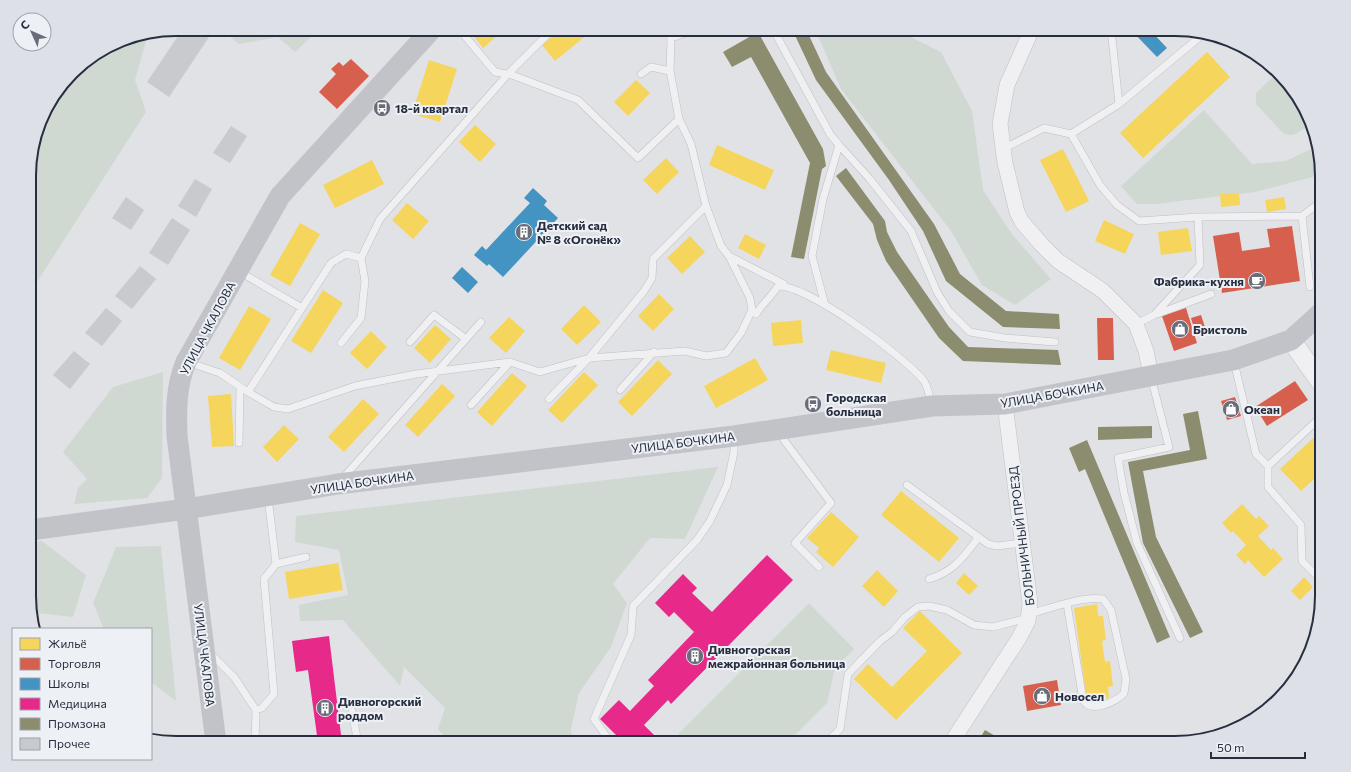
<svg xmlns="http://www.w3.org/2000/svg" width="1351" height="772" font-family="Commissioner,sans-serif">
<style>
.green{fill:#d0d9d1}
.homes{fill:#f6d55c}
.shops{fill:#d6604d}
.schools{fill:#4393c3}
.health{fill:#e7298a}
.industry{fill:#8c8c6e}
.building{fill:#c8cace}
.lines{fill:none;stroke-linecap:round;stroke-linejoin:round}
.service-casing{stroke:#bec0c4;stroke-width:8}
.minor-casing{stroke:#bec0c4;stroke-width:16}
.tertiary-casing{stroke:#bec0c4;stroke-width:20}
.service{stroke:#f0f0f2;stroke-width:7}
.minor{stroke:#f0f0f2;stroke-width:15}
.tertiary{stroke:#f0f0f2;stroke-width:19}
.secondary{stroke:#c1c3c8;stroke-width:21}
.labels{text-anchor:middle;dominant-baseline:central;stroke-width:4;stroke-linejoin:round;paint-order:stroke}
.poi-label{font-size:12px;font-weight:bold;fill:#272e3f;stroke:#edf0f5;text-anchor:start}
.street-label{font-size:12px;fill:#272e3f;stroke:#edf0f5}
.rim{fill:none;stroke:#272e3f;stroke-width:2}
</style>
<rect width="100%" height="100%" fill="#e0e2e6"/>
<path class="green" d="M 220,29 L 319,29 L 295,52 L 278,37 L 239,44 Z
M 815,29 L 895,29 L 941,52 L 972,111 L 983,190 L 1011,233 L 1051,279 L 1015,305 L 982,285 L 951,231 L 841,89 Z
M 148,34 L 135,80 L 146,112 L 30,293 L 30,158 L 73,74 L 79,66 L 120,40 Z
M 1276,74 L 1297,95 L 1308,125 C 1300,132 1294,138 1283,133 L 1256,104 L 1256,93 Z
M 1204,110 L 1252,164 L 1286,161 L 1315,147 L 1322,169 L 1313,177 L 1255,192 L 1155,204 L 1137,204 L 1121,186 Z
M 163,372 L 162,478 L 147,498 L 74,504 L 78,488 L 87,479 L 63,452 L 113,387 Z
M 718,467 L 685,539 L 650,538 L 613,584 L 627,603 L 611,647 L 579,693 L 571,729 L 572,743 L 450,743 L 438,729 L 445,708 L 404,667 L 400,686 L 343,620 L 300,621 L 299,605 L 348,595 L 339,550 L 295,542 L 296,516 Z
M 42,541 L 86,575 L 73,617 L 38,613 L 31,617 L 30,543 Z
M 161,546 L 176,701 L 151,682 L 151,629 L 104,629 L 93,603 L 116,547 Z
M 809,603 L 854,649 L 835,668 L 827,703 L 787,743 L 687,743 L 678,734 Z"/>
<path class="homes" d="M 468,29 L 505,29 L 483,48 Z
M 562,29 L 594,29 L 555,61 L 542,45 Z
M 1207,52 L 1230,77 L 1143,158 L 1120,133 Z
M 429,60 L 457,69 L 440,122 L 412,114 Z
M 636,80 L 650,93 L 628,116 L 614,102 Z
M 475,125 L 496,144 L 480,162 L 459,142 Z
M 717,145 L 774,170 L 765,190 L 709,165 Z
M 1063,149 L 1089,201 L 1066,212 L 1040,160 Z
M 666,158 L 679,172 L 657,194 L 643,180 Z
M 372,160 L 384,184 L 335,208 L 323,185 Z
M 1239,193 L 1240,205 L 1221,207 L 1220,194 Z
M 1284,197 L 1286,209 L 1267,212 L 1265,200 Z
M 407,203 L 429,221 L 413,239 L 392,220 Z
M 1104,220 L 1134,234 L 1125,254 L 1095,241 Z
M 300,223 L 320,234 L 290,286 L 270,275 Z
M 1188,228 L 1192,251 L 1161,255 L 1158,232 Z
M 745,234 L 766,245 L 759,259 L 738,248 Z
M 690,236 L 705,252 L 682,274 L 667,258 Z
M 323,290 L 343,303 L 311,353 L 291,341 Z
M 659,294 L 674,309 L 653,331 L 638,316 Z
M 584,305 L 601,322 L 577,345 L 561,329 Z
M 249,306 L 271,319 L 240,370 L 219,358 Z
M 509,317 L 525,331 L 506,353 L 489,338 Z
M 801,320 L 803,343 L 773,346 L 771,323 Z
M 435,325 L 451,339 L 430,363 L 414,348 Z
M 371,331 L 387,347 L 367,369 L 350,353 Z
M 831,350 L 886,363 L 881,383 L 826,370 Z
M 755,358 L 768,380 L 716,408 L 704,386 Z
M 658,360 L 672,374 L 632,416 L 618,402 Z
M 584,372 L 598,385 L 562,423 L 548,410 Z
M 512,373 L 527,386 L 492,426 L 477,412 Z
M 442,384 L 455,396 L 418,437 L 405,425 Z
M 231,394 L 234,446 L 212,447 L 208,396 Z
M 363,399 L 379,414 L 344,452 L 328,437 Z
M 284,425 L 299,439 L 277,462 L 263,447 Z
M 1322,430 L 1322,472 L 1301,491 L 1280,469 Z
M 901,491 L 959,538 L 939,562 L 881,515 Z
M 1242,504 L 1256,519 L 1259,516 L 1269,526 L 1258,536 L 1271,550 L 1273,548 L 1283,559 L 1264,577 L 1248,560 L 1245,564 L 1236,555 L 1246,545 L 1233,531 L 1231,533 L 1222,523 Z
M 831,512 L 859,537 L 833,567 L 816,552 L 819,548 L 807,538 Z
M 338,563 L 343,590 L 289,599 L 285,572 Z
M 877,570 L 898,591 L 884,607 L 862,586 Z
M 964,573 L 978,586 L 969,595 L 956,583 Z
M 1304,577 L 1313,587 L 1300,600 L 1291,591 Z
M 1097,604 L 1098,616 L 1103,616 L 1106,640 L 1102,641 L 1105,662 L 1110,661 L 1113,686 L 1108,687 L 1109,698 L 1087,701 L 1074,608 Z
M 920,611 L 962,653 L 896,720 L 854,679 L 868,664 L 892,687 L 927,651 L 903,628 Z"/>
<path class="shops" d="M 351,59 L 369,76 L 337,109 L 319,92 L 336,74 L 331,69 L 339,62 L 343,66 Z
M 1292,226 L 1300,281 L 1222,293 L 1213,236 L 1239,232 L 1242,251 L 1270,247 L 1267,229 Z
M 1186,308 L 1197,343 L 1174,351 L 1162,316 Z
M 1201,315 L 1207,333 L 1196,336 L 1191,318 Z
M 1097,318 L 1113,318 L 1114,360 L 1098,360 Z
M 1295,381 L 1308,400 L 1267,426 L 1255,407 Z
M 1235,397 L 1241,416 L 1227,420 L 1221,401 Z
M 1057,680 L 1061,705 L 1027,711 L 1023,686 Z"/>
<path class="schools" d="M 1130,29 L 1149,29 L 1167,48 L 1157,57 Z
M 533,188 L 547,201 L 544,205 L 558,218 L 503,277 L 489,264 L 487,266 L 474,255 L 482,246 L 486,250 L 530,203 L 524,198 Z
M 462,267 L 478,282 L 468,293 L 452,278 Z"/>
<path class="health" d="M 767,555 L 793,580 L 671,704 L 668,700 L 644,725 L 662,743 L 624,743 L 600,719 L 619,700 L 630,711 L 654,686 L 648,680 L 694,632 L 674,612 L 669,617 L 655,603 L 683,574 L 697,588 L 692,593 L 712,612 Z
M 329,636 L 342,743 L 318,743 L 308,670 L 296,672 L 292,641 Z"/>
<path class="industry" d="M 792,29 L 806,29 L 826,72 L 934,224 L 960,274 L 1006,311 L 1059,314 L 1060,329 L 1003,327 L 946,281 L 923,231 L 889,180 L 816,80 Z
M 758,32 L 823,149 L 826,166 L 822,169 L 804,259 L 791,257 L 810,163 L 751,57 L 732,67 L 723,52 Z
M 846,168 L 885,221 L 887,232 L 897,252 L 949,327 L 968,347 L 1058,350 L 1061,365 L 963,361 L 939,338 L 886,261 L 877,240 L 873,224 L 836,176 Z
M 1198,411 L 1207,459 L 1143,471 L 1156,537 L 1203,632 L 1190,638 L 1143,543 L 1128,462 L 1190,450 L 1183,414 Z
M 1152,426 L 1152,438 L 1098,440 L 1098,427 Z
M 1087,440 L 1170,637 L 1157,643 L 1085,469 L 1079,472 L 1069,448 Z
M 985,730 L 1002,740 L 1000,743 L 977,743 Z"/>
<path class="building" d="M 198,29 L 209,37 L 169,97 L 147,82 L 180,33 L 185,37 L 189,30 Z
M 231,126 L 247,136 L 230,163 L 213,153 Z
M 195,179 L 212,189 L 196,217 L 178,206 Z
M 126,197 L 144,210 L 131,230 L 112,218 Z
M 172,218 L 190,230 L 168,265 L 149,253 Z
M 140,266 L 156,279 L 132,309 L 115,296 Z
M 106,308 L 122,321 L 102,346 L 85,333 Z
M 74,351 L 90,364 L 70,389 L 53,375 Z"/>
<g class="lines">
<defs>
<path id="service" d="M 459,29 L 495,72 L 512,75 L 578,100 L 638,158 L 679,119 L 691,144 L 706,206 L 721,246 L 729,256 L 750,298 L 752,310
M 665,29 L 671,38 L 670,71
M 773,29 L 830,134 L 839,145 L 823,199 L 812,256 L 825,305
M 671,38 L 697,29
M 641,74 L 651,67 L 670,71 L 679,119
M 1119,104 L 1201,36
M 1071,134 L 1119,104 L 1111,29
M 839,145 L 869,178 L 911,231 L 937,292 L 949,311 L 970,332 L 1005,338 L 1055,342
M 1003,149 L 1044,128 L 1071,134 L 1100,185 L 1117,205 L 1139,221 L 1198,217
M 729,256 L 784,284
M 240,272 L 302,308 L 331,263 L 346,254 L 361,258 L 380,219 L 508,74 L 553,29
M 1310,287 L 1302,216 L 1322,201
M 1157,314 L 1211,294
M 1136,324 L 1154,315 L 1200,265 L 1198,217 L 1302,216
M 410,342 L 434,315 L 466,339
M 341,343 L 361,318 L 365,281 L 361,258
M 187,362 L 220,373 L 248,392 L 274,407 L 288,409 L 355,386 L 416,374 L 510,362 L 540,372 L 589,358 L 685,351 L 706,356 L 726,353 L 741,333 L 752,310 L 756,314 C 763,303 772,296 778,286 C 808,285 904,356 924,381 C 928,387 929,397 932,404
M 1234,362 L 1256,454 L 1268,466 L 1268,487 L 1301,525 L 1302,561 L 1322,581
M 1151,377 L 1169,447 L 1118,458 L 1124,493 L 1137,543 L 1180,638
M 620,390 L 654,352
M 248,392 L 302,308
M 549,399 L 589,358 L 644,291 L 652,278 L 653,259 L 706,206
M 471,405 L 510,362
M 778,432 L 831,503 L 795,543 L 819,567
M 239,443 L 240,387
M 1268,466 L 1322,416
M 343,478 L 481,322
M 907,485 L 988,544 L 997,546 L 1022,543
M 276,564 L 306,557
M 929,579 C 955,571 963,557 979,537
M 1030,614 C 1051,608 1082,596 1103,599 L 1111,610 L 1126,679 L 1124,693 C 1117,702 1090,714 1083,700 L 1067,604
M 209,652 L 234,677 L 256,710 L 255,743
M 256,710 L 262,708 L 274,694 L 264,579 L 276,564 L 268,497
M 352,711 L 358,743
M 611,743 L 594,719 L 631,635 L 633,606 L 697,540 L 710,521 L 727,485 L 734,452 L 734,437
M 826,743 L 840,729 L 848,674 L 880,641 L 892,632 L 905,617 L 918,607 L 929,606 L 947,610 L 974,625 L 993,627 L 1028,618"/>
<path id="minor" d="M 1032,29 L 1007,85 L 1000,124 L 1005,163 L 1017,212 L 1022,222 L 1042,245 L 1058,261 L 1103,291 L 1136,324 L 1146,351 L 1151,375
M 951,743 L 1019,638 L 1028,621 L 1030,603 L 1005,404"/>
<path id="tertiary" d="M 1291,340 L 1322,384"/>
</defs>
<use href="#service" class="service-casing"/>
<use href="#minor" class="minor-casing"/>
<use href="#tertiary" class="tertiary-casing"/>
<use href="#service" class="service"/>
<use href="#minor" class="minor"/>
<use href="#tertiary" class="tertiary"/>
<path class="secondary" d="M 30,530 L 186,509 L 338,484 L 734,436 L 932,406 L 1005,404 L 1233,360 L 1291,340 L 1322,312
M 216,743 L 177,436 C 176,410 176,386 186,362 L 280,196 L 432,29"/>
</g>
<defs>
<symbol id="bus-disc" viewBox="-11 -11 22 22"><circle r="9.5" fill="#686d79" stroke="#edf0f5"/><path d="M-5-6H5V4H4V6H2V4H-2V6H-4V4H-5ZM-3.5-4V0h7V-4ZM-3.5 1.2v1.5H-2V1.2ZM2 1.2v1.5H3.5V1.2Z" fill="#fff"/></symbol>
<symbol id="building-disc" viewBox="-11 -11 22 22"><circle r="9.5" fill="#686d79" stroke="#edf0f5"/><path d="M-4-6H4V6H1V3H-1V6H-4ZM-2.5-4.3h1.7v1.8h-1.7ZM.8-4.3h1.7v1.8H.8ZM-2.5-1h1.7V.8h-1.7ZM.8-1h1.7V.8H.8Z" fill="#fff"/></symbol>
<symbol id="cafe-disc" viewBox="-11 -11 22 22"><circle r="9.5" fill="#686d79" stroke="#edf0f5"/><path d="M-5.5-4.5H6V0H3Q3 3.5 0 3.5H-2.5Q-5.5 3.5-5.5 0ZM3-3.2v2h1.7v-2ZM-6 4.5H4V6H-6Z" fill="#fff"/></symbol>
<symbol id="shop-disc" viewBox="-11 -11 22 22"><circle r="9.5" fill="#686d79" stroke="#edf0f5"/><path d="M-5-2.5h2.3a2.7 3.5 0 0 1 5.4 0H5L5.5 6h-11ZM-1.5-2.5h3a1.5 2.3 0 0 0-3 0Z" fill="#fff"/></symbol>
</defs>
<g fill-rule="evenodd">
<use href="#bus-disc" x="372" y="98" width="20" height="20"/>
<use href="#building-disc" x="514" y="222" width="20" height="20"/>
<use href="#cafe-disc" x="1247" y="271" width="20" height="20"/>
<use href="#shop-disc" x="1170" y="319" width="20" height="20"/>
<use href="#bus-disc" x="803" y="394" width="20" height="20"/>
<use href="#shop-disc" x="1221" y="399" width="20" height="20"/>
<use href="#building-disc" x="685" y="646" width="20" height="20"/>
<use href="#shop-disc" x="1032" y="686" width="20" height="20"/>
<use href="#building-disc" x="315" y="698" width="20" height="20"/>
</g>
<g class="labels">
<g class="poi-label">
<text x="395" y="108">18-й квартал</text>
<text x="537" y="225">Детский сад<tspan x="537" dy="14">№ 8 «Огонёк»</tspan></text>
<text x="1244" y="281" text-anchor="end">Фабрика-кухня</text>
<text x="1193" y="329">Бристоль</text>
<text x="826" y="397">Городская<tspan x="826" dy="14">больница</tspan></text>
<text x="1244" y="409">Океан</text>
<text x="708" y="649">Дивногорская<tspan x="708" dy="14">межрайонная больница</tspan></text>
<text x="1055" y="696">Новосел</text>
<text x="338" y="701">Дивногорский<tspan x="338" dy="14">роддом</tspan></text>
</g>
<g class="street-label">
<text transform="translate(207 328) rotate(-62)">УЛИЦА ЧКАЛОВА</text>
<text transform="translate(1052 394) rotate(-10)">УЛИЦА БОЧКИНА</text>
<text transform="translate(683 442) rotate(-7)">УЛИЦА БОЧКИНА</text>
<text transform="translate(362 482) rotate(-8)">УЛИЦА БОЧКИНА</text>
<text transform="translate(1021 536) rotate(-97)">БОЛЬНИЧНЫЙ ПРОЕЗД</text>
<text transform="translate(205 655) rotate(83)">УЛИЦА ЧКАЛОВА</text>
</g>
</g>
<path d="M0 0H1351V772H0ZM176 36H1175A140 140 0 0 1 1315 176V596A140 140 0 0 1 1175 736H176A140 140 0 0 1 36 596V176A140 140 0 0 1 176 36Z" fill="#dde0e6" fill-rule="evenodd"/>
<path class="rim" d="M176 36H1175A140 140 0 0 1 1315 176V596A140 140 0 0 1 1175 736H176A140 140 0 0 1 36 596V176A140 140 0 0 1 176 36Z"/>
<rect x="12" y="628" width="140" height="132" fill="#edf0f5" stroke="#9ea2ac"/>
<rect x="20" y="638" width="20" height="12" fill="#f6d55c" stroke="#9ea2ac"/>
<text x="48" y="648" font-size="12" fill="#272e3f">Жильё</text>
<rect x="20" y="658" width="20" height="12" fill="#d6604d" stroke="#9ea2ac"/>
<text x="48" y="668" font-size="12" fill="#272e3f">Торговля</text>
<rect x="20" y="678" width="20" height="12" fill="#4393c3" stroke="#9ea2ac"/>
<text x="48" y="688" font-size="12" fill="#272e3f">Школы</text>
<rect x="20" y="698" width="20" height="12" fill="#e7298a" stroke="#9ea2ac"/>
<text x="48" y="708" font-size="12" fill="#272e3f">Медицина</text>
<rect x="20" y="718" width="20" height="12" fill="#8c8c6e" stroke="#9ea2ac"/>
<text x="48" y="728" font-size="12" fill="#272e3f">Промзона</text>
<rect x="20" y="738" width="20" height="12" fill="#c8cace" stroke="#9ea2ac"/>
<text x="48" y="748" font-size="12" fill="#272e3f">Прочее</text>
<g transform="translate(32 32) rotate(315)"><circle r="19" fill="#edf0f5" stroke="#9ea2ac"/>
<path d="M0-3L7 15L0 10L-7 15Z" fill="#686d79"/>
<text y="-6" font-size="11" font-weight="bold" text-anchor="middle" fill="#272e3f">С</text>
</g>
<path d="M1211 752v6h94v-6" fill="none" stroke="#272e3f" stroke-width="2"/>
<text x="1217" y="752" font-size="12" fill="#272e3f" stroke="#edf0f5" stroke-width="3" paint-order="stroke">50 m</text>
</svg>
